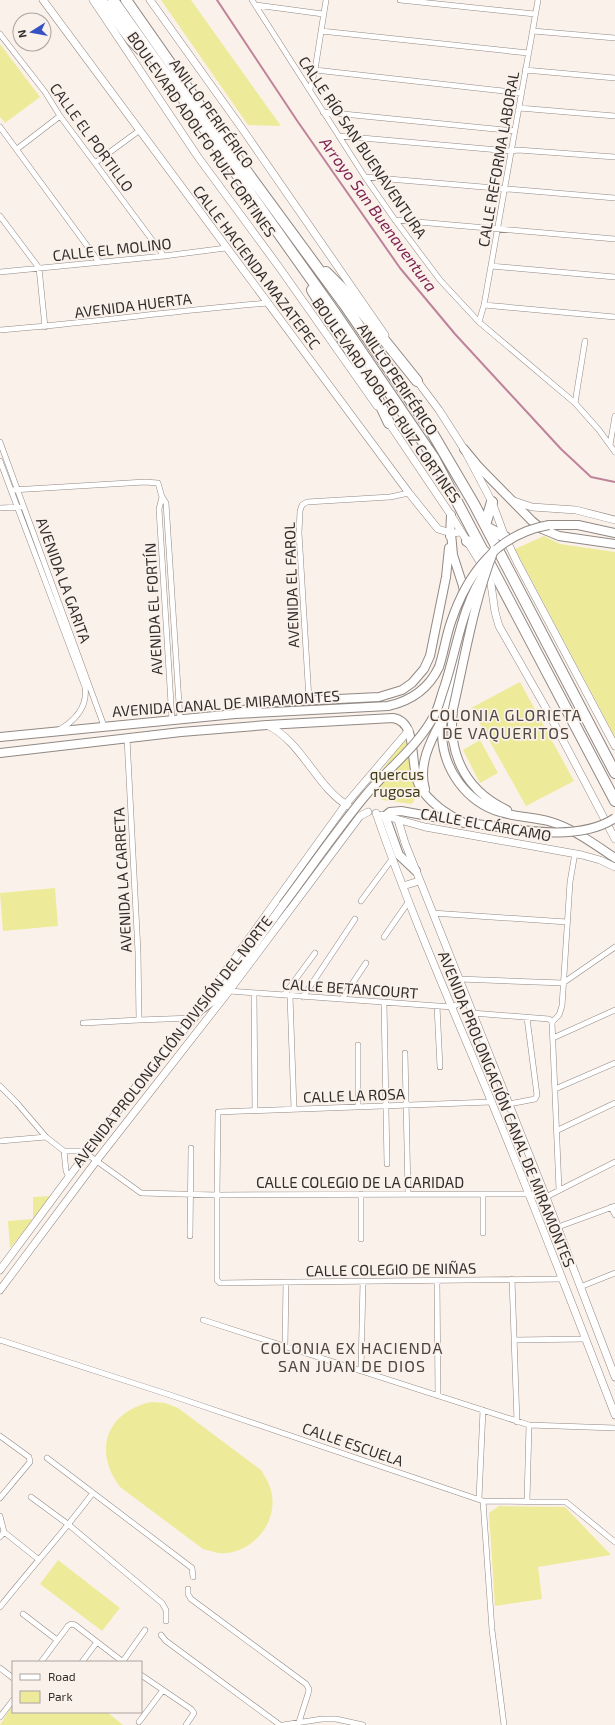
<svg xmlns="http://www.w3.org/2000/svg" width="615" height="1725" font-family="'Exo 2',sans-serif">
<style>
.green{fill:#edeb99}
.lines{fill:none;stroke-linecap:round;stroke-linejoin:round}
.stream{stroke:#be839a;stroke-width:2}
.street-casing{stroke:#918883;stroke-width:6}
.secondary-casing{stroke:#918883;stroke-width:8}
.primary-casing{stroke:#918883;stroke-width:10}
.highway-casing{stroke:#918883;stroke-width:12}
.street{stroke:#fff;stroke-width:5}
.secondary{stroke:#fff;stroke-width:7}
.primary{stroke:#fff;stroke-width:8}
.highway{stroke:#fff;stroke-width:10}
.primary-bridge-casing{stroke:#918883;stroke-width:10;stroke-linecap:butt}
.primary-bridge{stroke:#fff;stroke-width:8}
.labels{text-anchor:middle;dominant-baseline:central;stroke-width:3.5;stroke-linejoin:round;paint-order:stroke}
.street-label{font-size:15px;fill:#322e2c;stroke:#fbf1eb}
.park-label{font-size:15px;fill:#3d3c18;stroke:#fbf1eb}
.water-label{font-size:16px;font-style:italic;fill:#7e2150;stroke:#fbf1eb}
.neighbourhood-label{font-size:16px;letter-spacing:1px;fill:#4e4642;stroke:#fbf1eb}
</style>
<rect width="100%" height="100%" fill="#fbf1eb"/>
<path class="green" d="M 161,0 L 191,0 L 281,126 L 248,125 Z
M 0,44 L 40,97 L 5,123 L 0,117 Z
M 544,536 L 560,544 L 615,552 L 615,737 L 515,549 Z
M 520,682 L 574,781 L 526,806 L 471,708 Z
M 404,740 L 409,745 L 419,791 L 412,804 L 382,800 L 374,781 Z
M 480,740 L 498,773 L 480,783 L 463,750 Z
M 55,888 L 58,926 L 3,931 L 0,893 Z
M 53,1196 L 10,1248 L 8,1221 L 33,1219 L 33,1197 Z
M 151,1402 L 165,1403 L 178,1408 L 261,1470 C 266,1478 271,1486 272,1495 C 277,1526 249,1556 218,1553 C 213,1552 208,1550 203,1549 L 120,1487 C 93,1451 106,1412 151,1402 Z
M 499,1506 L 565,1507 L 611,1555 L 538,1567 L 542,1599 L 495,1606 L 489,1513 Z
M 58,1560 L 120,1608 L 102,1631 L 40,1584 Z
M 13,1704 L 13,1712 L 107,1712 L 123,1725 L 0,1725 Z"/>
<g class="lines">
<path class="stream" d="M 217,0 L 298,122 L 400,268 L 455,334 L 561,449 L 591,477 L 615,482"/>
<defs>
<path id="street" d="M 252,0 L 365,177 L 395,220 L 440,280 L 479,322 L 575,403 L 599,430 L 615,452
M 400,0 L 535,14
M 256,5 L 323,14
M 321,31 L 528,53
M 533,31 L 615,38
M 0,34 L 45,92 L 60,116 L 164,256
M 315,70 L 521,93
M 525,70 L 615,78
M 310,89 L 315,70 L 326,0
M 519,108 L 615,116
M 323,112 L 515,131
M 0,127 L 99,262
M 339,136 L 511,151 L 518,150 L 615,157
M 17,149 L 60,116
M 95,163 L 140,130
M 365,177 L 615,198
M 0,216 L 39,268 L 45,327
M 395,220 L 615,239
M 491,266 L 615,277
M 0,272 L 164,256 L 226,248
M 484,305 L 615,317
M 479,322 L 484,305 L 538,0
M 0,330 C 90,323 179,310 269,303
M 575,403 L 585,341
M 0,442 L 104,726
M 610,445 L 615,416
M 0,461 L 85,687 C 88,707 76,720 59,730
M 12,490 L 145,482 L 158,483 L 162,497 L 166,503 L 180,719
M 162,497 L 159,509 L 172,720
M 0,508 L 21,507
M 309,700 L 299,533 L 300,511 L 302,505 L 307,502 L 390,497 L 409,493
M 127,738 L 138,952 L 139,1020 L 193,1018
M 361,901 L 392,859
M 432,913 L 567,922
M 384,937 L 409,901
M 459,979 L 563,983 L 615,947
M 229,991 L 452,1007 L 467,1000
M 254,993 L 255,1111
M 284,995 L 315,953
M 290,996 L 294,1109
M 303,997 L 355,919
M 342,999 L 366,963
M 384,1002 L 387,1164
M 437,1006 L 440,1067
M 472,1013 L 549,1019 L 552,1022
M 83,1023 L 139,1020
M 553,1038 L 615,1010
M 358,1045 L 358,1106
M 405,1053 L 408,1194
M 0,1086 L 17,1103 L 46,1137 L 64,1151 L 66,1171 L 69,1177
M 555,1089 L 615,1063
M 491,1102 L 218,1112 L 217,1195 L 217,1280 L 220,1283 L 562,1279
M 509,1104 L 535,1099 L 537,1095 L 527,1018
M 558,1130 L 615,1103
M 0,1141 L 46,1137
M 64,1151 L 82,1151 L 87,1154 L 141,1193 L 217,1195 L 483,1194 L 529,1194 L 546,1197 L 615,1162
M 559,1190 L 552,1022 L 559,1015 L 562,1006 L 570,882 L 575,853
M 483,1194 L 483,1233
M 611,1207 L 615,1215
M 558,1227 L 615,1206
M 190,1236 L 191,1148
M 361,1239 L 361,1194
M 512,1279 L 517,1422
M 437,1280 L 438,1396
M 580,1287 L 615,1273
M 203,1320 L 529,1425 L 615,1428
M 0,1340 L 170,1395 L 483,1501 L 566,1502 L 615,1542
M 515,1340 L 585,1339
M 285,1346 L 286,1282
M 361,1371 L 363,1281
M 0,1436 L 29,1457 L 30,1462 L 0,1498
M 47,1458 L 192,1568 L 193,1577
M 31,1497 L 69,1525 L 162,1603 L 166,1610 L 166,1621
M 479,1498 L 483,1410
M 483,1501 L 492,1630 L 504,1725
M 527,1501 L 529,1425
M 0,1516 L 4,1532 L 38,1559
M 0,1537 L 4,1532
M 188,1589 L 188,1594 L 191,1599 L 306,1684 L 309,1689 L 308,1694 L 298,1725
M 0,1607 C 30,1569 63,1533 92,1494
M 23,1614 L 57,1640
M 161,1635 L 166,1641 L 280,1725
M 123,1661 L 145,1630
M 41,1662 L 68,1626 L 71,1624 L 75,1625 L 123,1662
M 82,1662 L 97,1642
M 0,1668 L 13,1678
M 141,1675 L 191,1709 L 194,1713 L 186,1725
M 0,1717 L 13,1700
M 139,1722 L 163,1690
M 283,1725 L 322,1719 L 336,1719 L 363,1725"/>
<path id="secondary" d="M 43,0 L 409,493 L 438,529 L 451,533 L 461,532
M 93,0 L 198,157 L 279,267 L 377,406
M 150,0 L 241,127 L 385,335
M 415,378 L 439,410 L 464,449 L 492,502 L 505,537 L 517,562 L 615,746
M 387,420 L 451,515 L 483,567 L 491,584 L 495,612 L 499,626 L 547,710 L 615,839
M 514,501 L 532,507 L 576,510 L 615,520
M 267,725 C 303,742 316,788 350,807
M 376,813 C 410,912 452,1007 492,1103 C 535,1207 575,1311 615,1415
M 382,815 L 425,827 L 582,855 L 600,860 L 615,867
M 398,820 L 405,843 L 546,1197 L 615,1377
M 403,886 L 419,881
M 0,1270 L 140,1081 L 203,1008 L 209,994 L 346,804 L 409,730
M 0,1290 L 97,1160 L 229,991 L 360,816 L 368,812"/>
<path id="primary" d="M 464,449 L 478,466 L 532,521 L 542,529 L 559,536 L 615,544
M 549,525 L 578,525 L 615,533
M 451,533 L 453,555 L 463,586 L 467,610
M 450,536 L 451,515
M 465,627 C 460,647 456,667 451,687 C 447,702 441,718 442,734 C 443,770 467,802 500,812 C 516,817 533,817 548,821 C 573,828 594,844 615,858
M 241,711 L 262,704 L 277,702 L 379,697 L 402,690 L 412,683 L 424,669 L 430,656 L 446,577 L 449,548
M 0,737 L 235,714 L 388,706 C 411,701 429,688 439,667
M 453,740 C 458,772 477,796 507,810
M 0,753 L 181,732 L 267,725 L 393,718 C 419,722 409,765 419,785 C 429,803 447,814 464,823
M 425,789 C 418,765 430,742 441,721
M 416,871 L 399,855 L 385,816 L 390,812 L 401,811 L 456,821
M 203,1008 L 215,999 L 283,905"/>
<path id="highway" d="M 101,0 L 131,40 L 145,54
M 113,0 L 333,310 L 434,458 L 615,801
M 126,0 L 231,150 L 344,304 L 430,429 L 474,504 L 615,773
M 326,272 L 344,290 L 417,381
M 312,290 L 372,387 L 389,423
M 485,525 L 492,502
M 486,527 L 505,537
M 467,541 L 485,552"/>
</defs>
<use href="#street" class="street-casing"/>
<use href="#secondary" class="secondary-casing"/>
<use href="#primary" class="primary-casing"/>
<use href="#highway" class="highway-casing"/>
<use href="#street" class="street"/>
<use href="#secondary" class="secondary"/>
<use href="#primary" class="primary"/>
<use href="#highway" class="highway"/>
<defs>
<path id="primary-bridge" d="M 439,667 C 444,652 446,636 451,622 C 467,574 497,534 549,525
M 453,740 L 452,725 L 453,709 C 465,656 474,601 494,550
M 469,823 C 512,828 576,844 615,818
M 283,905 C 310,869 336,831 365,796 C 388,768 418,747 435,714 C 439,706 441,696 444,688 C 458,646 461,606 487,569"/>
</defs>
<use href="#primary-bridge" class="primary-bridge-casing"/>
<use href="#primary-bridge" class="primary-bridge"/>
</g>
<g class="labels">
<g class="street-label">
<text transform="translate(212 113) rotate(54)">ANILLO PERIFÉRICO</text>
<text transform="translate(202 134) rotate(55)">BOULEVARD ADOLFO RUIZ CORTINES</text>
<text transform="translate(92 137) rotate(54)">CALLE EL PORTILLO</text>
<text transform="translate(363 147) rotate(56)">CALLE RÍO SAN BUENAVENTURA</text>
<text transform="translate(498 159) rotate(-80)">CALLE REFORMA LABORAL</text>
<text transform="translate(112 249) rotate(-6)">CALLE EL MOLINO</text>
<text transform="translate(257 267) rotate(53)">CALLE HACIENDA MAZATEPEC</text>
<text transform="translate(133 305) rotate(-7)">AVENIDA HUERTA</text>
<text transform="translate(398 379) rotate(56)">ANILLO PERIFÉRICO</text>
<text transform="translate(387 400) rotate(55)">BOULEVARD ADOLFO RUIZ CORTINES</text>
<text transform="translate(64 580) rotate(70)">AVENIDA LA GARITA</text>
<text transform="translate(291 585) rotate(-92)">AVENIDA EL FAROL</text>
<text transform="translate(153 609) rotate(-93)">AVENIDA EL FORTÍN</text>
<text transform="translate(226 703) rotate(-4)">AVENIDA CANAL DE MIRAMONTES</text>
<text transform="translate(486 824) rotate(10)">CALLE EL CÁRCAMO</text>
<text transform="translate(122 880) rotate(-93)">AVENIDA LA CARRETA</text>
<text transform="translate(350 988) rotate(4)">CALLE BETANCOURT</text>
<text transform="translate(172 1041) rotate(-52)">AVENIDA PROLONGACIÓN DIVISIÓN DEL NORTE</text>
<text transform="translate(354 1095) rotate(-2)">CALLE LA ROSA</text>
<text transform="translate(507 1109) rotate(68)">AVENIDA PROLONGACIÓN CANAL DE MIRAMONTES</text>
<text x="360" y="1182">CALLE COLEGIO DE LA CARIDAD</text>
<text transform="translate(391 1269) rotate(-1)">CALLE COLEGIO DE NIÑAS</text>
<text transform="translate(353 1444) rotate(19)">CALLE ESCUELA</text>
</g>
<g class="park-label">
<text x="397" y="774">quercus<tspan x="397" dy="17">rugosa</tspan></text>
</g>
<g class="water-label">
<text transform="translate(379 214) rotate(54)">Arroyo San Buenaventura</text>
</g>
<g class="neighbourhood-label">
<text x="506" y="714">COLONIA GLORIETA<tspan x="506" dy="18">DE VAQUERITOS</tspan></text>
<text x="352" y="1347">COLONIA EX HACIENDA<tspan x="352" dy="18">SAN JUAN DE DIOS</tspan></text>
</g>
</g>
<rect x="12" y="1661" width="130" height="52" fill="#fbf1eb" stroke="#aba39f"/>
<rect x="20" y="1674" width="20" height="6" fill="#ffffff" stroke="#aba39f"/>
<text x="48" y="1681" font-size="12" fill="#322e2c">Road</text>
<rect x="20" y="1691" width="20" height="12" fill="#edeb99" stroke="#aba39f"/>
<text x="48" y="1701" font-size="12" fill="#322e2c">Park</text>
<g transform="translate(32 32) rotate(259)"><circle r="19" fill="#fbf1eb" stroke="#aba39f"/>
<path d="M0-3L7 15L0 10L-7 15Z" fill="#3651c3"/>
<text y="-6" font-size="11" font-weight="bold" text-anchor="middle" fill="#322e2c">N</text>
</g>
</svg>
